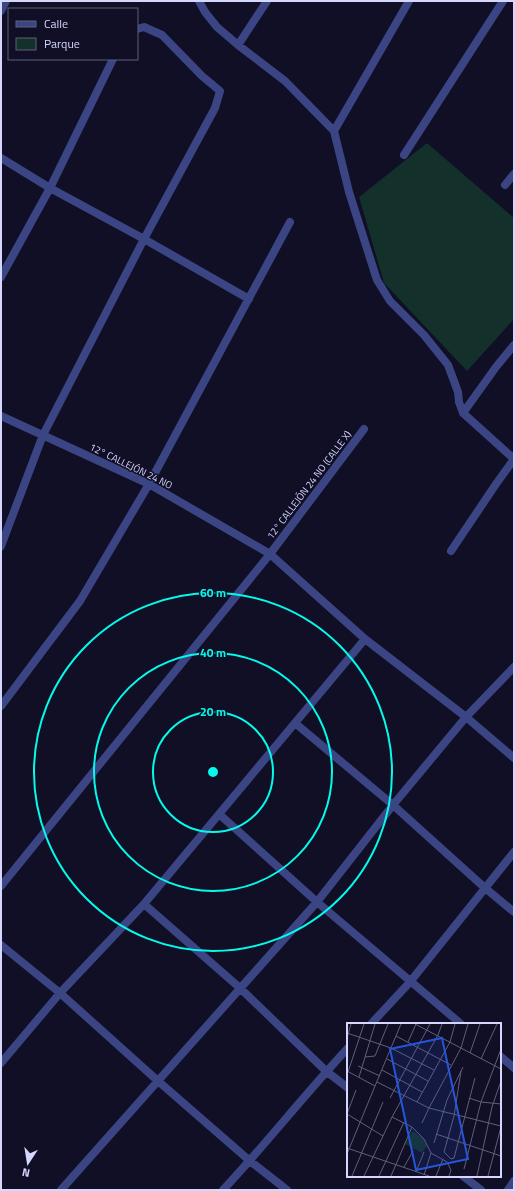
<svg xmlns="http://www.w3.org/2000/svg" width="515" height="1191" font-family="'Titillium Web',sans-serif">
<style>
.green{fill:#13302a}
.lines{fill:none;stroke-linecap:round;stroke-linejoin:round}
.street{stroke:#3b4584;stroke-width:8}
.ring{fill:none;stroke:#04fbeb;stroke-width:2}
.labels{text-anchor:middle;dominant-baseline:central;stroke-width:3;stroke-linejoin:round;paint-order:stroke}
.street-label{font-size:10px;fill:#d5d7fe;stroke:#100f26}
.inset-road{fill:none;stroke:#5f5f7c;stroke-width:1}
.view{fill:#2655da;fill-opacity:0.15;stroke:#2655da;stroke-width:2}
.inset-edge{fill:none;stroke:#d5d7fe;stroke-width:2}
.centre{fill:#04fbeb;stroke:#100f26;stroke-width:2}
.ring-label{font-size:12px;text-anchor:middle;font-weight:bold;fill:#04fbeb;stroke:#100f26;stroke-width:3;stroke-linejoin:round;paint-order:stroke}
</style>
<rect width="100%" height="100%" fill="#100f26"/>
<path class="green" d="M 427,143 L 514,218 L 514,319 L 467,371 L 384,283 L 359,197 Z"/>
<g class="lines">
<path class="street" d="M 199,1 L 205,12 L 217,27 L 238,45 L 285,81 L 334,131 L 349,192 L 377,280 L 390,301 L 424,335 L 448,365 L 458,392 L 459,402 L 463,413 L 514,459
M 1,11 L 6,1
M 238,45 L 267,1
M 334,131 L 409,1
M 404,155 L 503,1
M 1,158 L 50,188 L 144,239 L 249,299
M 505,185 L 514,174
M 1,277 L 50,188 L 113,59
M 463,413 L 496,367 L 514,345
M 1,416 L 149,484 L 270,554 L 364,429
M 1,546 L 43,435 L 144,239 L 215,108 L 220,91 L 202,76 L 162,35 L 144,27 L 137,29
M 451,551 L 496,484 L 514,459
M 1,706 L 80,601 L 149,484 L 290,222
M 295,723 L 393,805 L 485,888 L 514,912
M 219,814 L 317,902 L 461,1024
M 1,886 L 270,554 L 365,639 L 466,717 L 514,758
M 144,904 L 240,988 L 326,1071 L 348,1088
M 1,945 L 60,993 L 158,1081 L 250,1161 L 287,1190
M 371,1024 L 410,982 L 514,852
M 500,1056 L 514,1068
M 1,1063 L 60,993 L 144,904 L 365,639
M 463,1176 L 481,1190
M 61,1190 L 317,902 L 393,805 L 466,717 L 514,667
M 223,1190 C 266,1144 305,1094 348,1048
M 508,1190 L 514,1181"/>
</g>
<g class="ring">
<circle cx="213" cy="772" r="60"/>
<circle cx="213" cy="772" r="119"/>
<circle cx="213" cy="772" r="179"/>
</g>
<g class="labels">
<g class="street-label">
<text transform="translate(131 466) rotate(26)">12° CALLEJÓN 24 NO</text>
<text transform="translate(309 485) rotate(-53)">12° CALLEJÓN 24 NO (CALLE X)</text>
</g>
</g>
<g transform="translate(347 1023)">
<rect width="154" height="154" fill="#100f26"/>
<path d="M 66,108 L 76,115 L 80,123 L 75,130 L 58,121 Z" fill="#13302a"/>
<path class="inset-road" d="M 68,1 L 154,46M 0,10 L 44,25 L 87,47M 49,13 L 104,42M 0,15 L 4,1M 61,19 L 69,1M 123,30 L 133,1M 18,34 L 28,33 L 41,1M 40,36 L 81,58M 134,36 L 150,1M 11,43 L 33,53M 35,47 L 75,69M 0,48 L 28,63 L 54,1M 114,48 L 107,93 L 97,129 L 104,136 L 107,135 L 128,55M 1,49 L 17,1M 12,54 L 28,1M 30,59 L 82,85 L 114,25 L 121,1M 43,75 L 83,1M 122,75 L 134,79 L 154,81M 70,79 L 103,19 L 108,1M 0,91 L 36,113M 0,91 L 9,67M 45,94 L 65,104 L 77,116 L 84,130 L 100,139 L 104,147 L 102,153M 75,100 L 82,85 L 154,103M 89,111 L 154,133M 87,120 L 100,77 L 116,44M 0,125 L 82,153M 0,131 L 28,63M 57,144 L 66,128M 117,146 L 134,79 L 154,26M 69,149 L 77,129M 77,152 L 84,130M 5,153 L 36,79M 17,153 L 45,94 L 91,12 L 95,1M 32,153 L 57,99M 44,153 L 65,104M 89,153 L 96,136M 130,153 L 145,84 L 154,58M 141,153 L 154,104"/>
<path class="view" d="M 95,15 L 121,136 L 69,147 L 43,26 Z"/>
<rect width="154" height="154" class="inset-edge"/>
</g>
<circle cx="213" cy="772" r="6" class="centre"/>
<g class="ring-label">
<text x="213" y="597">60 m</text>
<text x="213" y="657">40 m</text>
<text x="213" y="716">20 m</text>
</g>
<rect width="515" height="1191" fill="none" stroke="#d5d7fe" stroke-width="4"/>
<rect x="8" y="8" width="130" height="52" fill="#100f26" stroke="#5f5f7c"/>
<rect x="16" y="21" width="20" height="6" fill="#3b4584" stroke="#5f5f7c"/>
<text x="44" y="28" font-size="12" fill="#d5d7fe">Calle</text>
<rect x="16" y="38" width="20" height="12" fill="#13302a" stroke="#5f5f7c"/>
<text x="44" y="48" font-size="12" fill="#d5d7fe">Parque</text>
<g transform="translate(28 1163) rotate(192)" stroke="#100f26" stroke-width="3" paint-order="stroke">
<path d="M0-3L7 15L0 10L-7 15Z" fill="#d5d7fe"/>
<text y="-6" font-size="11" font-weight="bold" text-anchor="middle" fill="#d5d7fe">N</text>
</g>
</svg>
